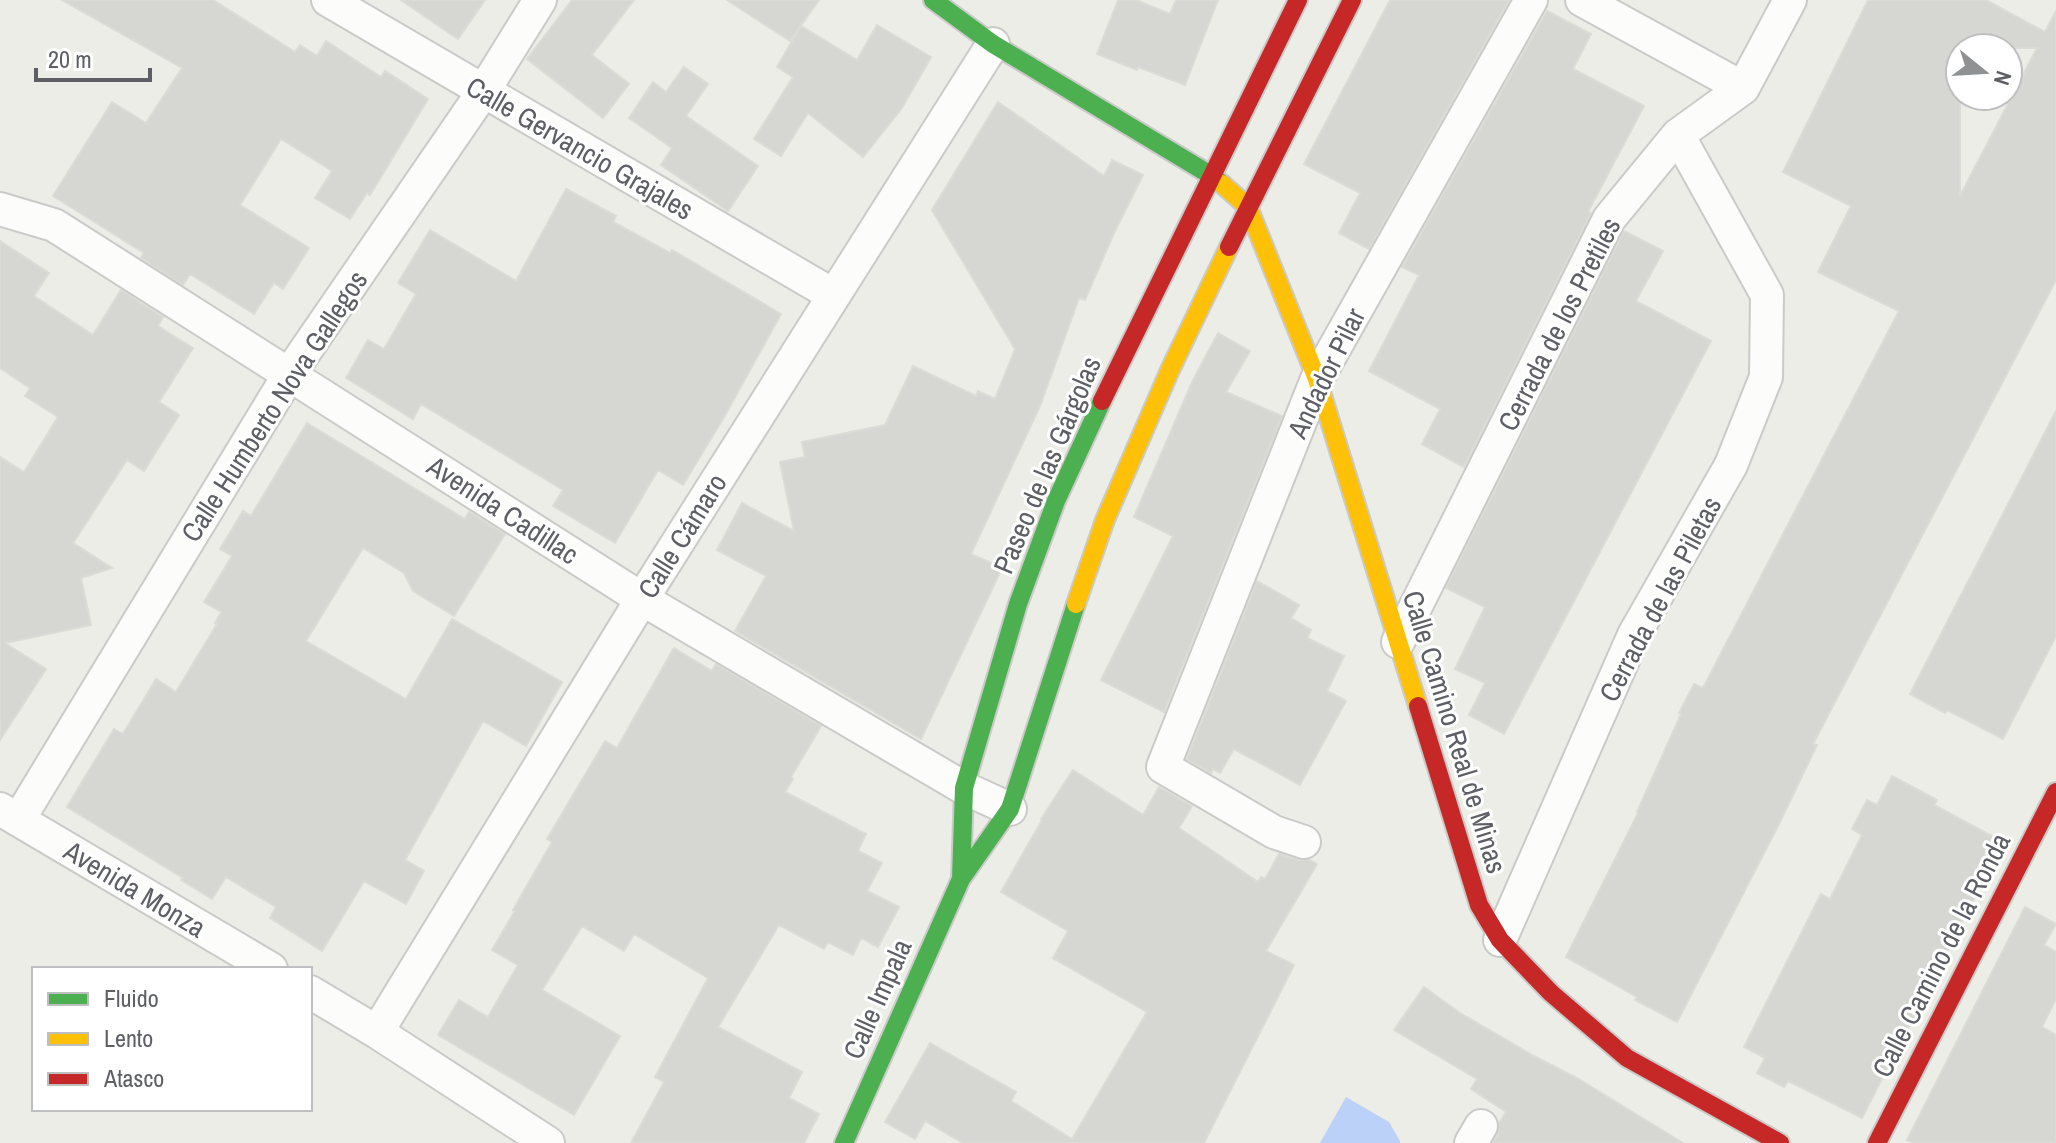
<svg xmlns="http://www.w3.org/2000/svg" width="2056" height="1143" font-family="'Archivo Narrow',sans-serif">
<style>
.water{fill:#bbd1f7}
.building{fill:#d6d6d2;stroke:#dcdcd6;stroke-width:2;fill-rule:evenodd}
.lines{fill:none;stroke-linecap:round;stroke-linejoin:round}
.street-casing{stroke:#cacbc9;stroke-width:36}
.fast-casing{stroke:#cacac9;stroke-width:22}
.slow-casing{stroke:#cacac9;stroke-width:22}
.jam-casing{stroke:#cacac9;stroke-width:22}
.street{stroke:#fcfcfb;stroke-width:32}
.fast{stroke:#4caf50;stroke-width:18}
.slow{stroke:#ffc107;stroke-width:18}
.jam{stroke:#c62828;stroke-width:18}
.labels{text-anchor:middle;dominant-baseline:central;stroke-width:6;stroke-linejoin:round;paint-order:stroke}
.street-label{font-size:28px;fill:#5d5f65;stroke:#fff}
</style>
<rect width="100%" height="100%" fill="#edede7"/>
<path class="water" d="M 1346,1097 L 1389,1122 L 1400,1141 L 1400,1143 L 1320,1143 Z"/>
<path class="building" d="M 62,0 L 213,0 L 295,52 L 300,45 L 317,56 L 326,41 L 381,77 L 385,71 L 428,99 L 370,195 L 367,193 L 350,219 L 315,198 L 332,171 L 281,139 L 240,205 L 309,248 L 283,289 L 274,283 L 254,314 L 190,274 L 183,285 L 141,258 L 144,253 L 53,196 L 112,102 L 146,123 L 182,68 Z
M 401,0 L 485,0 L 458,39 Z
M 572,0 L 634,0 L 592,55 L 629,84 L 603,118 L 527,59 Z
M 727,0 L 819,0 L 790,41 Z
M 1118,0 L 1136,0 L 1170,14 L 1176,0 L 1218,0 L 1185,85 L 1138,67 L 1137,70 L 1097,54 Z
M 1390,0 L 1509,0 L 1369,249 L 1339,233 L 1360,193 L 1304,164 Z
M 1868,0 L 1986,0 L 2045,32 L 2056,11 L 2056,280 L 1813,744 L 1817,745 L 1780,822 L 1677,1022 L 1635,1000 L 1637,997 L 1566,957 L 1638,813 L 1637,812 L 1681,714 L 1679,713 L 1694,684 L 1703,688 L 1899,311 L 1818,272 L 1851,206 L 1783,172 ZM 1960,48 L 2037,48 L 1960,196 Z
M 1547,11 L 1591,34 L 1573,69 L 1644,106 L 1588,212 L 1591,213 L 1464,467 L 1422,444 L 1440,409 L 1369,371 L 1419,275 L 1402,267 Z
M 877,25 L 931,57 L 902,108 L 863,157 L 808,113 L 781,156 L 754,139 L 793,77 L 777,67 L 801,26 L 857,60 Z
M 684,67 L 708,84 L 686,116 L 758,166 L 728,211 L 661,165 L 672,148 L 629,118 L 653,82 L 666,92 Z
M 998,102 L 1104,176 L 1112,160 L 1143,175 L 1115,231 L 1085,300 L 1079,298 L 1040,406 L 971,554 L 1002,568 L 921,739 L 735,631 L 766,576 L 717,550 L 742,503 L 794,531 L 780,462 L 805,457 L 802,442 L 885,425 L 913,366 L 976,396 L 978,391 L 995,399 L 1015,349 L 932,210 Z
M 566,189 L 616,216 L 613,222 L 670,253 L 672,250 L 781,314 L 723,419 L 683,485 L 658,470 L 615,543 L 553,506 L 563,490 L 421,404 L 413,419 L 346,378 L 368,340 L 384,349 L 416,294 L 398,283 L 430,230 L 516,281 Z
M 1624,231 L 1663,251 L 1636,301 L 1711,341 L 1504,734 L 1469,715 L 1485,683 L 1455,669 L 1485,607 L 1446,588 Z
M 0,241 L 49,273 L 34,296 L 93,335 L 121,290 L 163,317 L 158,326 L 193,348 L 159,402 L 179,415 L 144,471 L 127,460 L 73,543 L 112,568 L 81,578 L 91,625 L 5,643 L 46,669 L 0,740 L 0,457 L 24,472 L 58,417 L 25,396 L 30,388 L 0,368 Z
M 1218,333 L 1250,351 L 1226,392 L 1282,416 L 1164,712 L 1101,680 L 1173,536 L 1134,517 L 1193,380 Z
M 2056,411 L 2056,636 L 2003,739 L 1947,710 L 1945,713 L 1910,694 Z
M 307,423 L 465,519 L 469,512 L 505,534 L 454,616 L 413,591 L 404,573 L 363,548 L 306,641 L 406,699 L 452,619 L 562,682 L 526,746 L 483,721 L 405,860 L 424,871 L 406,904 L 364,881 L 322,951 L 270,918 L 276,907 L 226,877 L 212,899 L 181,880 L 183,878 L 67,807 L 114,729 L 123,734 L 156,679 L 176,692 L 217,624 L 215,623 L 221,612 L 204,602 L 232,556 L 220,549 L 243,511 L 251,516 Z
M 1257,581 L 1299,605 L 1291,618 L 1311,630 L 1307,638 L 1344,656 L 1327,691 L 1346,701 L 1300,785 L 1234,749 L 1220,773 L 1213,769 L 1211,773 L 1187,759 Z
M 674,648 L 712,671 L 716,664 L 821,726 L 791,777 L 793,779 L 785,792 L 866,834 L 858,851 L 882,863 L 867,891 L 899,907 L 878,947 L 861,938 L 853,955 L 828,942 L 824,949 L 779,925 L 718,1027 L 802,1072 L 789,1098 L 819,1114 L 804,1143 L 631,1143 L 664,1082 L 655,1077 L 708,978 L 634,934 L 624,951 L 582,926 L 542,990 L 620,1036 L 574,1115 L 438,1035 L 459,1000 L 488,1017 L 518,965 L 492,950 L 515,911 L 513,910 L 552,842 L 547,839 L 605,741 L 617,748 Z
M 1073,770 L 1143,815 L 1159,787 L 1192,806 L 1179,828 L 1258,882 L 1261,877 L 1265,879 L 1279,854 L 1299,860 L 1310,860 L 1317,864 L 1266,951 L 1294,965 L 1204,1143 L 963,1143 L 925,1121 L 915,1139 L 885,1122 L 930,1043 L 1016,1092 L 1011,1101 L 1072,1139 L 1147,1012 L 1053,958 L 1068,931 L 1001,892 L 1042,820 L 1041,819 Z
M 1892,776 L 1937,800 L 1934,805 L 2003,842 L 1862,1118 L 1788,1081 L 1784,1087 L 1757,1073 L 1765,1058 L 1744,1047 L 1821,894 L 1830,899 L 1862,835 L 1852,829 L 1867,800 L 1877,805 Z
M 2025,907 L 2056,924 L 2044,945 L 2056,952 L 2056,999 L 2042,1027 L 2056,1035 L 2056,1143 L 1913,1143 L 1907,1140 Z
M 1424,987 L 1460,1013 L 1534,1056 L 1577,1078 L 1683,1143 L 1493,1143 L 1498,1135 L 1499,1123 L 1506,1112 L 1471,1089 L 1477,1079 L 1394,1030 Z"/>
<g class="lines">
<defs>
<path id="street" d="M 328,0 L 833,295
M 1582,0 L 1743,88
M 0,209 L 54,225 L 642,599 L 964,788 L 1010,809
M 1398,642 L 1609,219 L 1678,135 L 1743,88 L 1790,0
M 0,809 L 271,969
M 19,819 L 290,373 L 483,92 L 540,0
M 1304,842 L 1274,832 L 1163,767 L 1317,379 L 1531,0
M 1500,940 L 1634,635 L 1731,465 L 1766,377 L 1767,295 L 1678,135
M 310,992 L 377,1032 L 548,1143
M 377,1032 L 642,599 L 993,44
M 1471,1143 L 1481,1126"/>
<path id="fast" d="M 933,0 L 993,44 L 1212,176 L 1222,184
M 961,879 L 964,788 L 1018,604 L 1056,501 L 1102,401
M 844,1143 L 961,879 L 1010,809 L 1076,604"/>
<path id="slow" d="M 1222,184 L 1248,207 L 1317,379 L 1418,706
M 1076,604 L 1105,520 L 1170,370 L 1229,247"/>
<path id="jam" d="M 1229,247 L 1352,0
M 1102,401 L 1298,0
M 1418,706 L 1479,905 L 1500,940 L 1551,993 L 1627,1058 L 1780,1143
M 1877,1143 L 2056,792"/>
</defs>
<use href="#street" class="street-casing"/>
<use href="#fast" class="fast-casing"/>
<use href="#slow" class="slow-casing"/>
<use href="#jam" class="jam-casing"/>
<use href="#street" class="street"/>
<use href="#fast" class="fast"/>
<use href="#slow" class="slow"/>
<use href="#jam" class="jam"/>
</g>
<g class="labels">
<g class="street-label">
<text transform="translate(580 148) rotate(30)">Calle Gervancio Grajales</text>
<text transform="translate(1559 324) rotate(-63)">Cerrada de los Pretiles</text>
<text transform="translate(1326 373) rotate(-64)">Andador Pilar</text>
<text transform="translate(274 406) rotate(-57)">Calle Humberto Nova Gallegos</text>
<text transform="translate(1047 465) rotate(-67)">Paseo de las Gárgolas</text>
<text transform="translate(503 510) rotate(33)">Avenida Cadillac</text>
<text transform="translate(682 536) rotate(-58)">Calle Cámaro</text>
<text transform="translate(1660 599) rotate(-62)">Cerrada de las Piletas</text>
<text transform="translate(1455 732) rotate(73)">Calle Camino Real de Minas</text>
<text transform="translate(135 889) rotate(31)">Avenida Monza</text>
<text transform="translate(1941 955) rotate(-63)">Calle Camino de la Ronda</text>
<text transform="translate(877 999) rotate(-66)">Calle Impala</text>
</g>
</g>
<rect x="32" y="967" width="280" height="144" fill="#ffffff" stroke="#bebfc1" stroke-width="2"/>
<rect x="48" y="993" width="40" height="12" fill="#4caf50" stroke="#bebfc1" stroke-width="2"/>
<text x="104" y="1007" font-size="24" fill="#5d5f65">Fluido</text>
<rect x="48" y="1033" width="40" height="12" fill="#ffc107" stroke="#bebfc1" stroke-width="2"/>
<text x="104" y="1047" font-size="24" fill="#5d5f65">Lento</text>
<rect x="48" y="1073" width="40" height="12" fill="#c62828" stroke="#bebfc1" stroke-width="2"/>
<text x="104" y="1087" font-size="24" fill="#5d5f65">Atasco</text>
<g transform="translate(1984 72) rotate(108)"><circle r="38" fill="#ffffff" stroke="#bebfc1" stroke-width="2"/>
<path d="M0-6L14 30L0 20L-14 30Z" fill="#8f9192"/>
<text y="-12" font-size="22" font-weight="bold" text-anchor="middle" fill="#5d5f65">N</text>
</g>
<path d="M36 68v12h114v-12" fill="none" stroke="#5d5f65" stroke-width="4"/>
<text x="48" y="68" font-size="24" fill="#5d5f65" stroke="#ffffff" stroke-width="6" paint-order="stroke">20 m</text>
</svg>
